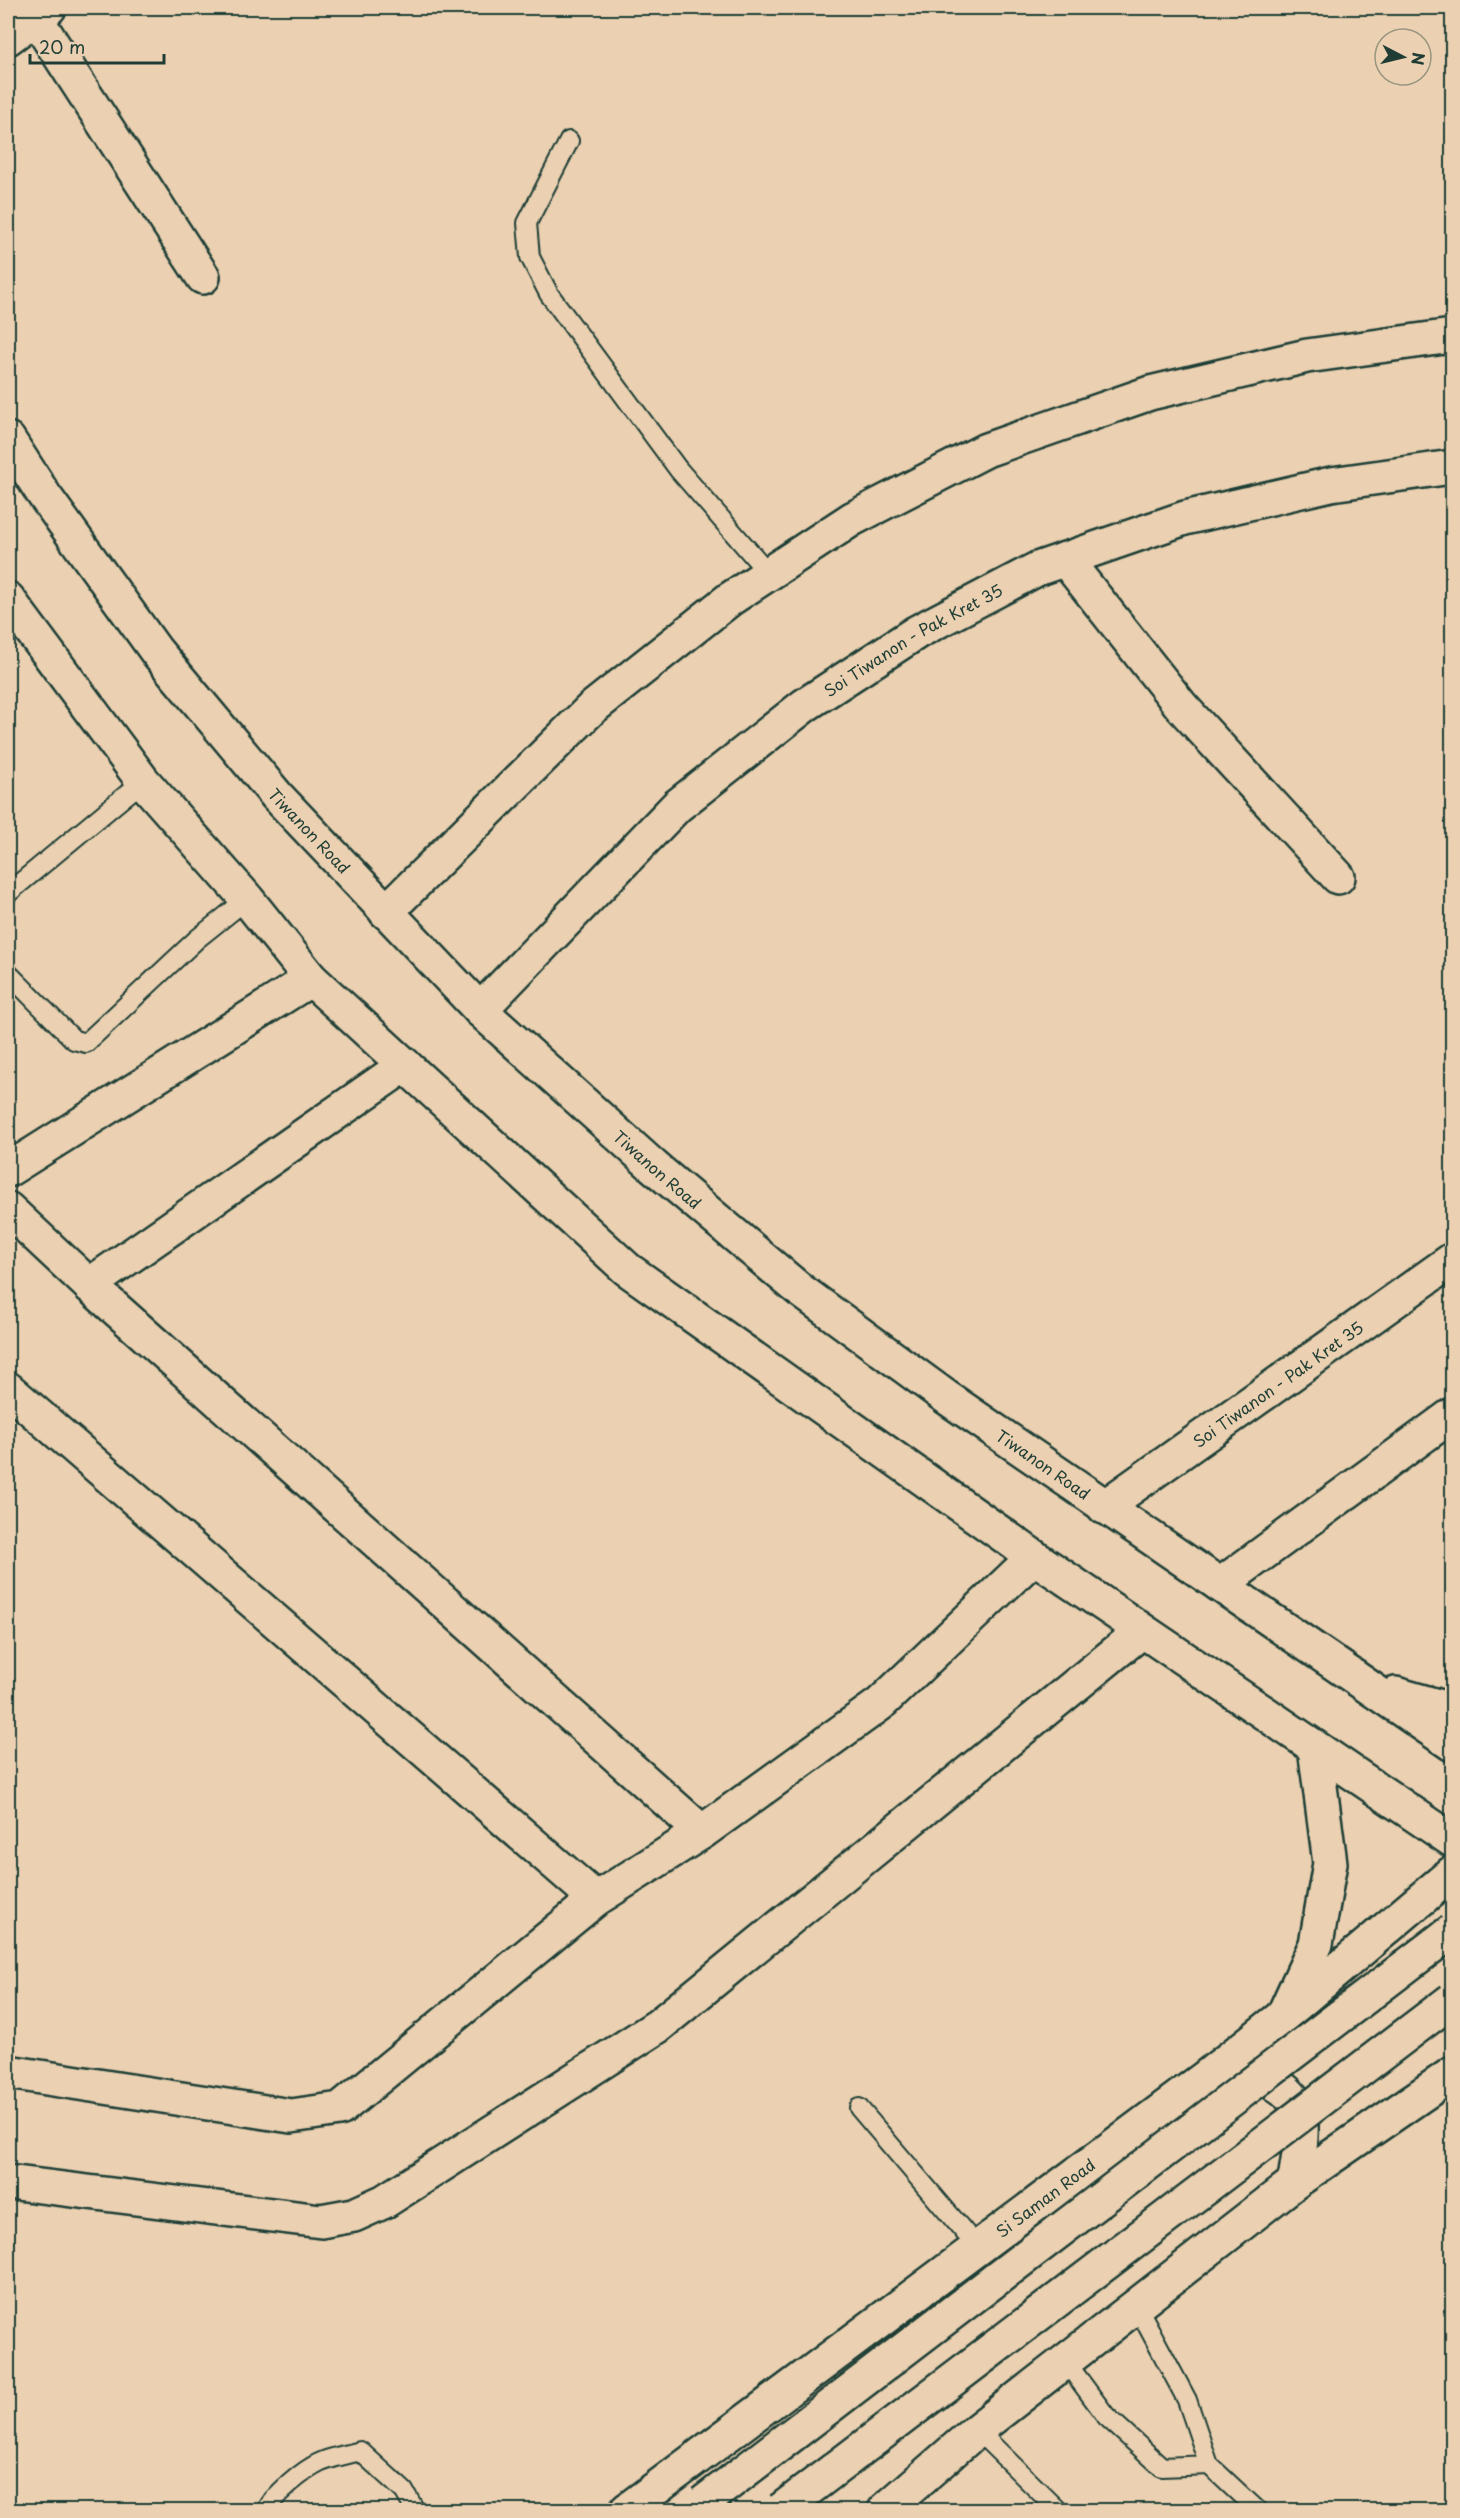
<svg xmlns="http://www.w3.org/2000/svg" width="1460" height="2518" font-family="'Playpen Sans',sans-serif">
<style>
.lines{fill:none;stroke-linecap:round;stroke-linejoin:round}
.lane-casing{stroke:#1f3d34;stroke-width:22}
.street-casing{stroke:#1f3d34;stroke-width:38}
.secondary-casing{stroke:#1f3d34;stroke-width:38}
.primary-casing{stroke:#1f3d34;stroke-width:38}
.lane{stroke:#ebd1b2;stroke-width:18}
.street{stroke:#ebd1b2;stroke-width:33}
.secondary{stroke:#ebd1b2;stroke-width:33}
.primary{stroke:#ebd1b2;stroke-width:33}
.primary-bridge-casing{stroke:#1f3d34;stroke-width:38;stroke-linecap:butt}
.primary-bridge{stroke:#ebd1b2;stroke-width:33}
.labels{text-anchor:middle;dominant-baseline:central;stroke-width:6;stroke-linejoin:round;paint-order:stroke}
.street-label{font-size:16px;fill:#1f3d34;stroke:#ebd1b2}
</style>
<rect width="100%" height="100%" fill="#ebd1b2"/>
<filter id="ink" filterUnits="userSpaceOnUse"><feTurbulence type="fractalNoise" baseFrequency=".0167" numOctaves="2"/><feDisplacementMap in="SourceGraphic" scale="12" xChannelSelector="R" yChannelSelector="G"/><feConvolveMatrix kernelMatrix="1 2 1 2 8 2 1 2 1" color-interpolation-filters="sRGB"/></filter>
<g filter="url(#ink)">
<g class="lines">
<defs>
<path id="lane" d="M 569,141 L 527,223 L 530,257 L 549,294 L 678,469 L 769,574
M 8,893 L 143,781
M 8,973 L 74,1040 L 86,1043 L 197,939 L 247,899
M 859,2108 L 978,2248
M 1066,2362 L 1106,2416 L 1162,2467 L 1209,2465 L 1187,2400 L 1137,2306
M 977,2430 L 1058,2510
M 1209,2465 L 1257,2510
M 267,2510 C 273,2495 304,2470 319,2463 C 331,2457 347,2455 360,2451 L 404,2491 L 415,2510"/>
<g id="street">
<path d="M 35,17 L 203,277"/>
<path d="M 8,38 L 49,8"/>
<path d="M 1065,559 L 1182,707 L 1338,877"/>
<path d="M 386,912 L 591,709 L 730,599 L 852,519 L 986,450 L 1150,393 L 1307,356 L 1452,336"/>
<path id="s1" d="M 480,1010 L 677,806 L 805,705 L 917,632 L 1037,569 L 1185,518 L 1331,484 L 1452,467"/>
<path d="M 8,1170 L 311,979"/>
<path d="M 8,1209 L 89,1285 L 702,1832"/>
<path d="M 89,1285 L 405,1065"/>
<path d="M 8,1389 L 596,1899"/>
<path id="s2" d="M 1104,1507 L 1452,1260"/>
<path d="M 1220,1585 L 1452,1415"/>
<path d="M 8,2072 L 291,2116 L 340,2109 L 596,1899 L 702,1832 L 880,1704 L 1034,1557"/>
<path d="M 8,2182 L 321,2221 L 354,2215 L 385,2201 L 658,2026 L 1142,1631"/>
</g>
<g id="secondary">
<path d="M 1235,2075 C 1260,2073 1292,2086 1299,2112 C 1305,2133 1297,2161 1295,2182"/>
<path id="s3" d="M 627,2510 L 1206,2077 L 1283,2016 L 1452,1873"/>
<path d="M 885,2510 L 977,2430 L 1295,2182 L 1452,2074"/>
</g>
<g id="primary">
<path id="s4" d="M 8,439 L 44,495 L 156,651 L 277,796 L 480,1010 L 653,1166 L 800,1290 L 946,1397 L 1452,1744"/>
<path d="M 8,599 L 143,781 L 247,899 L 311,979 L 627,1269 L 1034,1557 L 1452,1840"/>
<path d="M 1396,1694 L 1452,1710"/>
<path d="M 1283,2016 L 1316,1944 L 1330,1863 L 1315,1748"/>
</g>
</defs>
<use href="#lane" class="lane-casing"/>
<use href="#street" class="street-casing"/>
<use href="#secondary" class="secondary-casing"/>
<use href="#primary" class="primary-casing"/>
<use href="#lane" class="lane"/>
<use href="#street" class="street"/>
<use href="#secondary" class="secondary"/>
<use href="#primary" class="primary"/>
<defs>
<path id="primary-bridge" d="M 703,2503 L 1452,1931
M 781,2510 L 1452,2000"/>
</defs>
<use href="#primary-bridge" class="primary-bridge-casing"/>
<use href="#primary-bridge" class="primary-bridge"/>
</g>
</g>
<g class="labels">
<g class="street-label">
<text stroke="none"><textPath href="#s1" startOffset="573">Soi Tiwanon - Pak Kret 35</textPath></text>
<text stroke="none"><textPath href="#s4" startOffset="495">Tiwanon Road</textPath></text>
<text stroke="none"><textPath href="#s4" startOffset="981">Tiwanon Road</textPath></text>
<text stroke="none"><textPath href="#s2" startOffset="213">Soi Tiwanon - Pak Kret 35</textPath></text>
<text stroke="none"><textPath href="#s4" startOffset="1467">Tiwanon Road</textPath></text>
<text stroke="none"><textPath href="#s3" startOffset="522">Si Saman Road</textPath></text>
</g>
</g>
<rect width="1460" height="2518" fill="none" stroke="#ebd1b2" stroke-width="30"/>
<rect x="15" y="15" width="1430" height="2488" fill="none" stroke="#1f3d34" stroke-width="2" filter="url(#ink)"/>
<g transform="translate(1403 57) rotate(97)"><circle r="28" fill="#ebd1b2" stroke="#999680" stroke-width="1.5"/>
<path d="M0-4.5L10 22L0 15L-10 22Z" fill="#1f3d34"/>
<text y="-9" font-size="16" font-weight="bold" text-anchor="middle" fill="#1f3d34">N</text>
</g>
<path d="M30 54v9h134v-9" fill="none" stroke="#1f3d34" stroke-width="3"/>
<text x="39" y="54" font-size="18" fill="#1f3d34" stroke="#ebd1b2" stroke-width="4.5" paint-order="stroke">20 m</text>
</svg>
